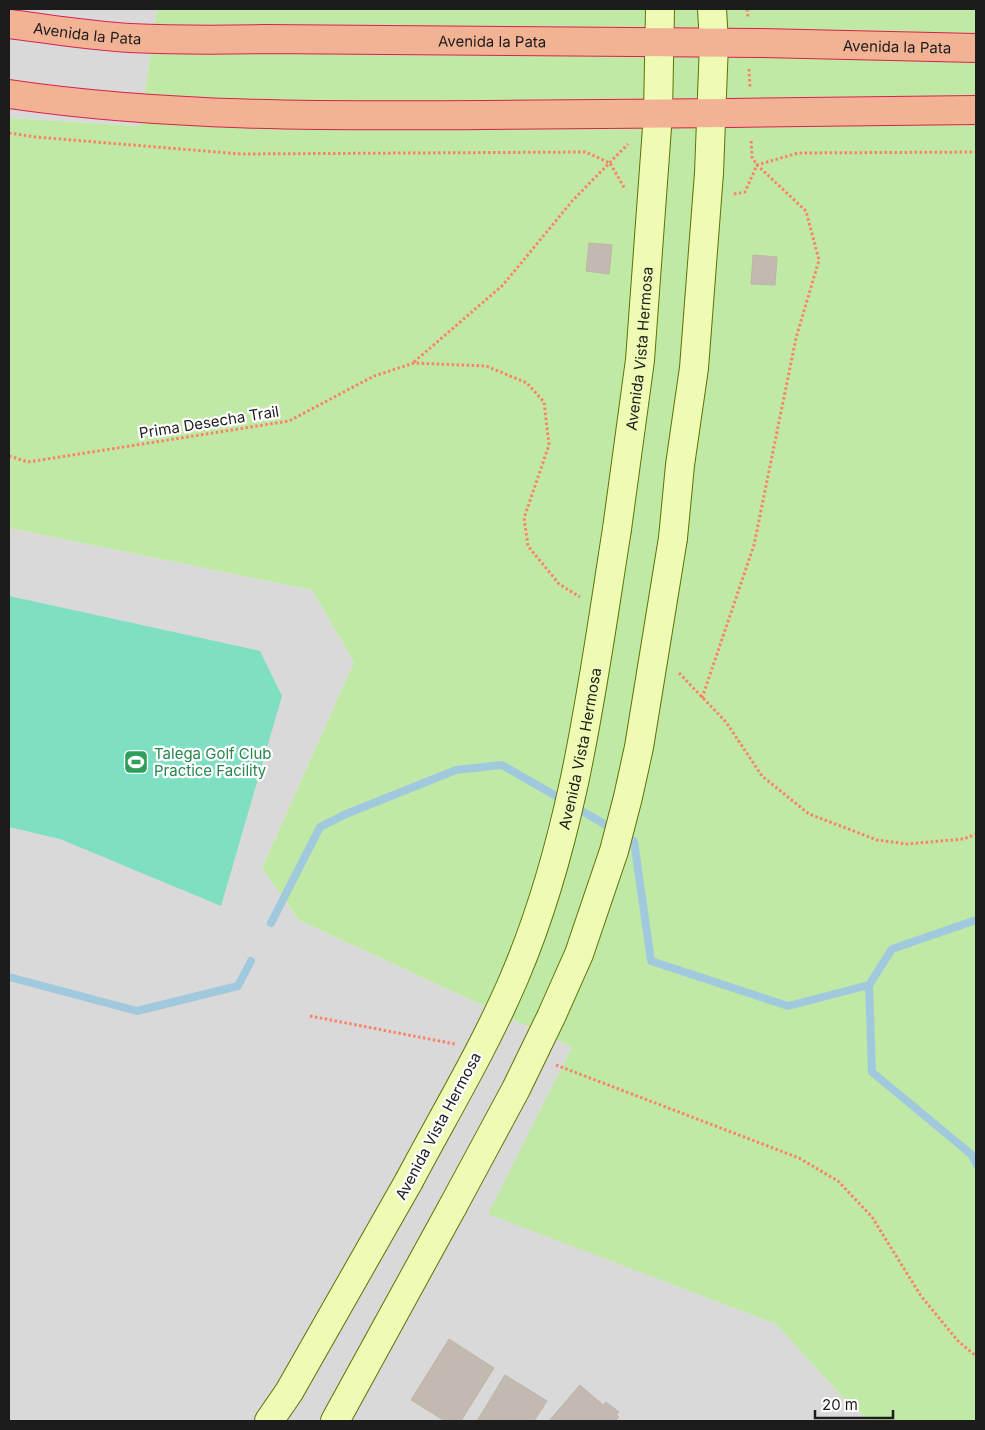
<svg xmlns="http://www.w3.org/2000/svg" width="985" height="1430" font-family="Inter,sans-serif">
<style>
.residential{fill:#dad9d9}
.grass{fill:#c1e9a6}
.pitch{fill:#7edfc3}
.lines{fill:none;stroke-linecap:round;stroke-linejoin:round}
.stream{stroke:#a1c9dd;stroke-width:8}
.building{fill:#c2bab1;stroke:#c0b3a4}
.secondary-casing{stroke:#5c7303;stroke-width:30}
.trunk-casing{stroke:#d9214e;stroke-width:30}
.path{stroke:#fb8466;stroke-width:3;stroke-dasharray:2.5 2.5;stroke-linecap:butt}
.secondary{stroke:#effab4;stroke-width:28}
.trunk{stroke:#f2b294;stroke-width:28}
.secondary-bridge-casing{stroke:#5c7303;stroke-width:30;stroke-linecap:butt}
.secondary-bridge{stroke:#effab4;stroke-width:28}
.labels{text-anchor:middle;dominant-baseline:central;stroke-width:4.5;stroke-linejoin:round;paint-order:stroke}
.street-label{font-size:15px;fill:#1c1c1c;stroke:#fff}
.leisure-label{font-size:15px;fill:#27864d;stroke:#fff;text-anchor:start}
</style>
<rect width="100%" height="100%" fill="#eeebe2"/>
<path class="residential" d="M 9,9 L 157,9 L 140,126 L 9,118 Z
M 9,528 L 312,590 L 354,662 L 262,868 L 299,920 L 572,1047 L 489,1214 L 776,1324 L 849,1404 L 870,1421 L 9,1421 Z"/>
<path class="grass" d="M 157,9 L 976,9 L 976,1421 L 870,1421 L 849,1404 L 776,1324 L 488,1214 L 572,1047 L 299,920 L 262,868 L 354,662 L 312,590 L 9,528 L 9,118 L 140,126 Z"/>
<path class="pitch" d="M 9,596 L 260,651 L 282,696 L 221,906 L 60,839 L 9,827 Z"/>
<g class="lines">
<path class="stream" d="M 271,923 L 320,827 L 346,814 L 456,770 L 502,765 L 634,841 L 651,961 L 788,1006 L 869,985 L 872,1072 L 972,1155 L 976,1164
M 9,977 L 137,1011 L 238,986 L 251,961
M 869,985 L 892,949 L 976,920"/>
</g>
<path class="building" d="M 589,243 L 612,245 L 609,274 L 586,271 Z
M 753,255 L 777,257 L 775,285 L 751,284 Z
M 449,1339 L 494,1368 L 461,1421 L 445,1421 L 411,1400 Z
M 505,1375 L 547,1401 L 534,1421 L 477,1421 Z
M 580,1385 L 603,1405 L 606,1402 L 619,1412 L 616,1414 L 619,1417 L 615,1421 L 549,1421 Z"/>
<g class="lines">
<defs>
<g id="secondary">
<path id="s1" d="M 617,529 L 640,360 L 658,114 L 660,9"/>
<path d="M 673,538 L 680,465 L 694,368 L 709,173 L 714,43 L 712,9"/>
<path d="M 269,1421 L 289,1392 L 409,1181"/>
<path d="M 335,1421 L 453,1206"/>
</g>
<g id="trunk">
<path id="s2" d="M 9,24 C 49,29 90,36 130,38 C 175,40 220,40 264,39 L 759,43 L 976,48"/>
<path d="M 9,94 C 165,117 327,116 485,115 C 649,114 812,112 976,110"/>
</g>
</defs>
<use href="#secondary" class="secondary-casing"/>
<use href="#trunk" class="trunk-casing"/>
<path class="path" d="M 747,9 L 748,17
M 749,69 L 750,87
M 9,133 L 36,137 L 241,154 L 585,152 L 610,163 L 625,189
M 734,194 L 745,192 L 757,165 L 798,153 L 976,152
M 414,362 L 503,285 L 573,200 L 628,144
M 9,456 L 28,462 L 289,421 L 374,376 L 414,363 L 486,366 L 527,383 L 544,402 L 549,445 L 524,518 L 528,546 L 559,584 L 580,597
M 679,673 L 726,722 L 762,776 L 809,814 L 877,840 L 907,844 L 964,839 L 976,834
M 702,698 L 754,545 L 796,338 L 819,260 L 806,211 L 757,165 L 752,157 L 751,139
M 310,1016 L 455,1044
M 556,1065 L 799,1158 L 838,1181 L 872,1217 L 921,1296 L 958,1341 L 976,1356"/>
<use href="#secondary" class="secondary"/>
<use href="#trunk" class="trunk"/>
<defs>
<g id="secondary-bridge">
<path id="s3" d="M 409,1181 C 445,1113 485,1047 515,976 C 575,835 593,680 617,529"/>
<path d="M 453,1206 L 516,1089 L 551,1017 L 579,954 L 614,851 L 628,797 L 639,747 L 673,538"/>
</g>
</defs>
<use href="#secondary-bridge" class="secondary-bridge-casing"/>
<use href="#secondary-bridge" class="secondary-bridge"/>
</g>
<defs>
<symbol id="stadium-square" viewBox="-11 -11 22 22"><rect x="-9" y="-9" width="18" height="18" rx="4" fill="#2e9e5b" stroke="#fff"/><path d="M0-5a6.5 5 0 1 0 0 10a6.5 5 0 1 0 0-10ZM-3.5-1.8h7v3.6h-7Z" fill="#fff"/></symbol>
</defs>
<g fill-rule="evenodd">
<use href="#stadium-square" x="122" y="748" width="28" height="28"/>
</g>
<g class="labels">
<g class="street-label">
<text stroke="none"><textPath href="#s2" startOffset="79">Avenida la Pata</textPath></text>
<text stroke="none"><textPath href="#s2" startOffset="484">Avenida la Pata</textPath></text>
<text stroke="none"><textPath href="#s2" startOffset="889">Avenida la Pata</textPath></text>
<text stroke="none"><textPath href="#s1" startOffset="182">Avenida Vista Hermosa</textPath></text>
<text transform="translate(209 422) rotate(-9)">Prima Desecha Trail</text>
<text stroke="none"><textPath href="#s3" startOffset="468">Avenida Vista Hermosa</textPath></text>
<text transform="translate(438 1126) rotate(-62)">Avenida Vista Hermosa</text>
</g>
<g class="leisure-label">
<text x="154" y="753">Talega Golf Club<tspan x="154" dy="17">Practice Facility</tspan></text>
</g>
</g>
<rect width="985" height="1430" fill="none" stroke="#1c1c1c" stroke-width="20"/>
<path d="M815 1410v8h78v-8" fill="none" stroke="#1c1c1c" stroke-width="2.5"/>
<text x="822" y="1410" font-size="15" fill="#1c1c1c" stroke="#ffffff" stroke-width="4" paint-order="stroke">20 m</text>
</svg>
